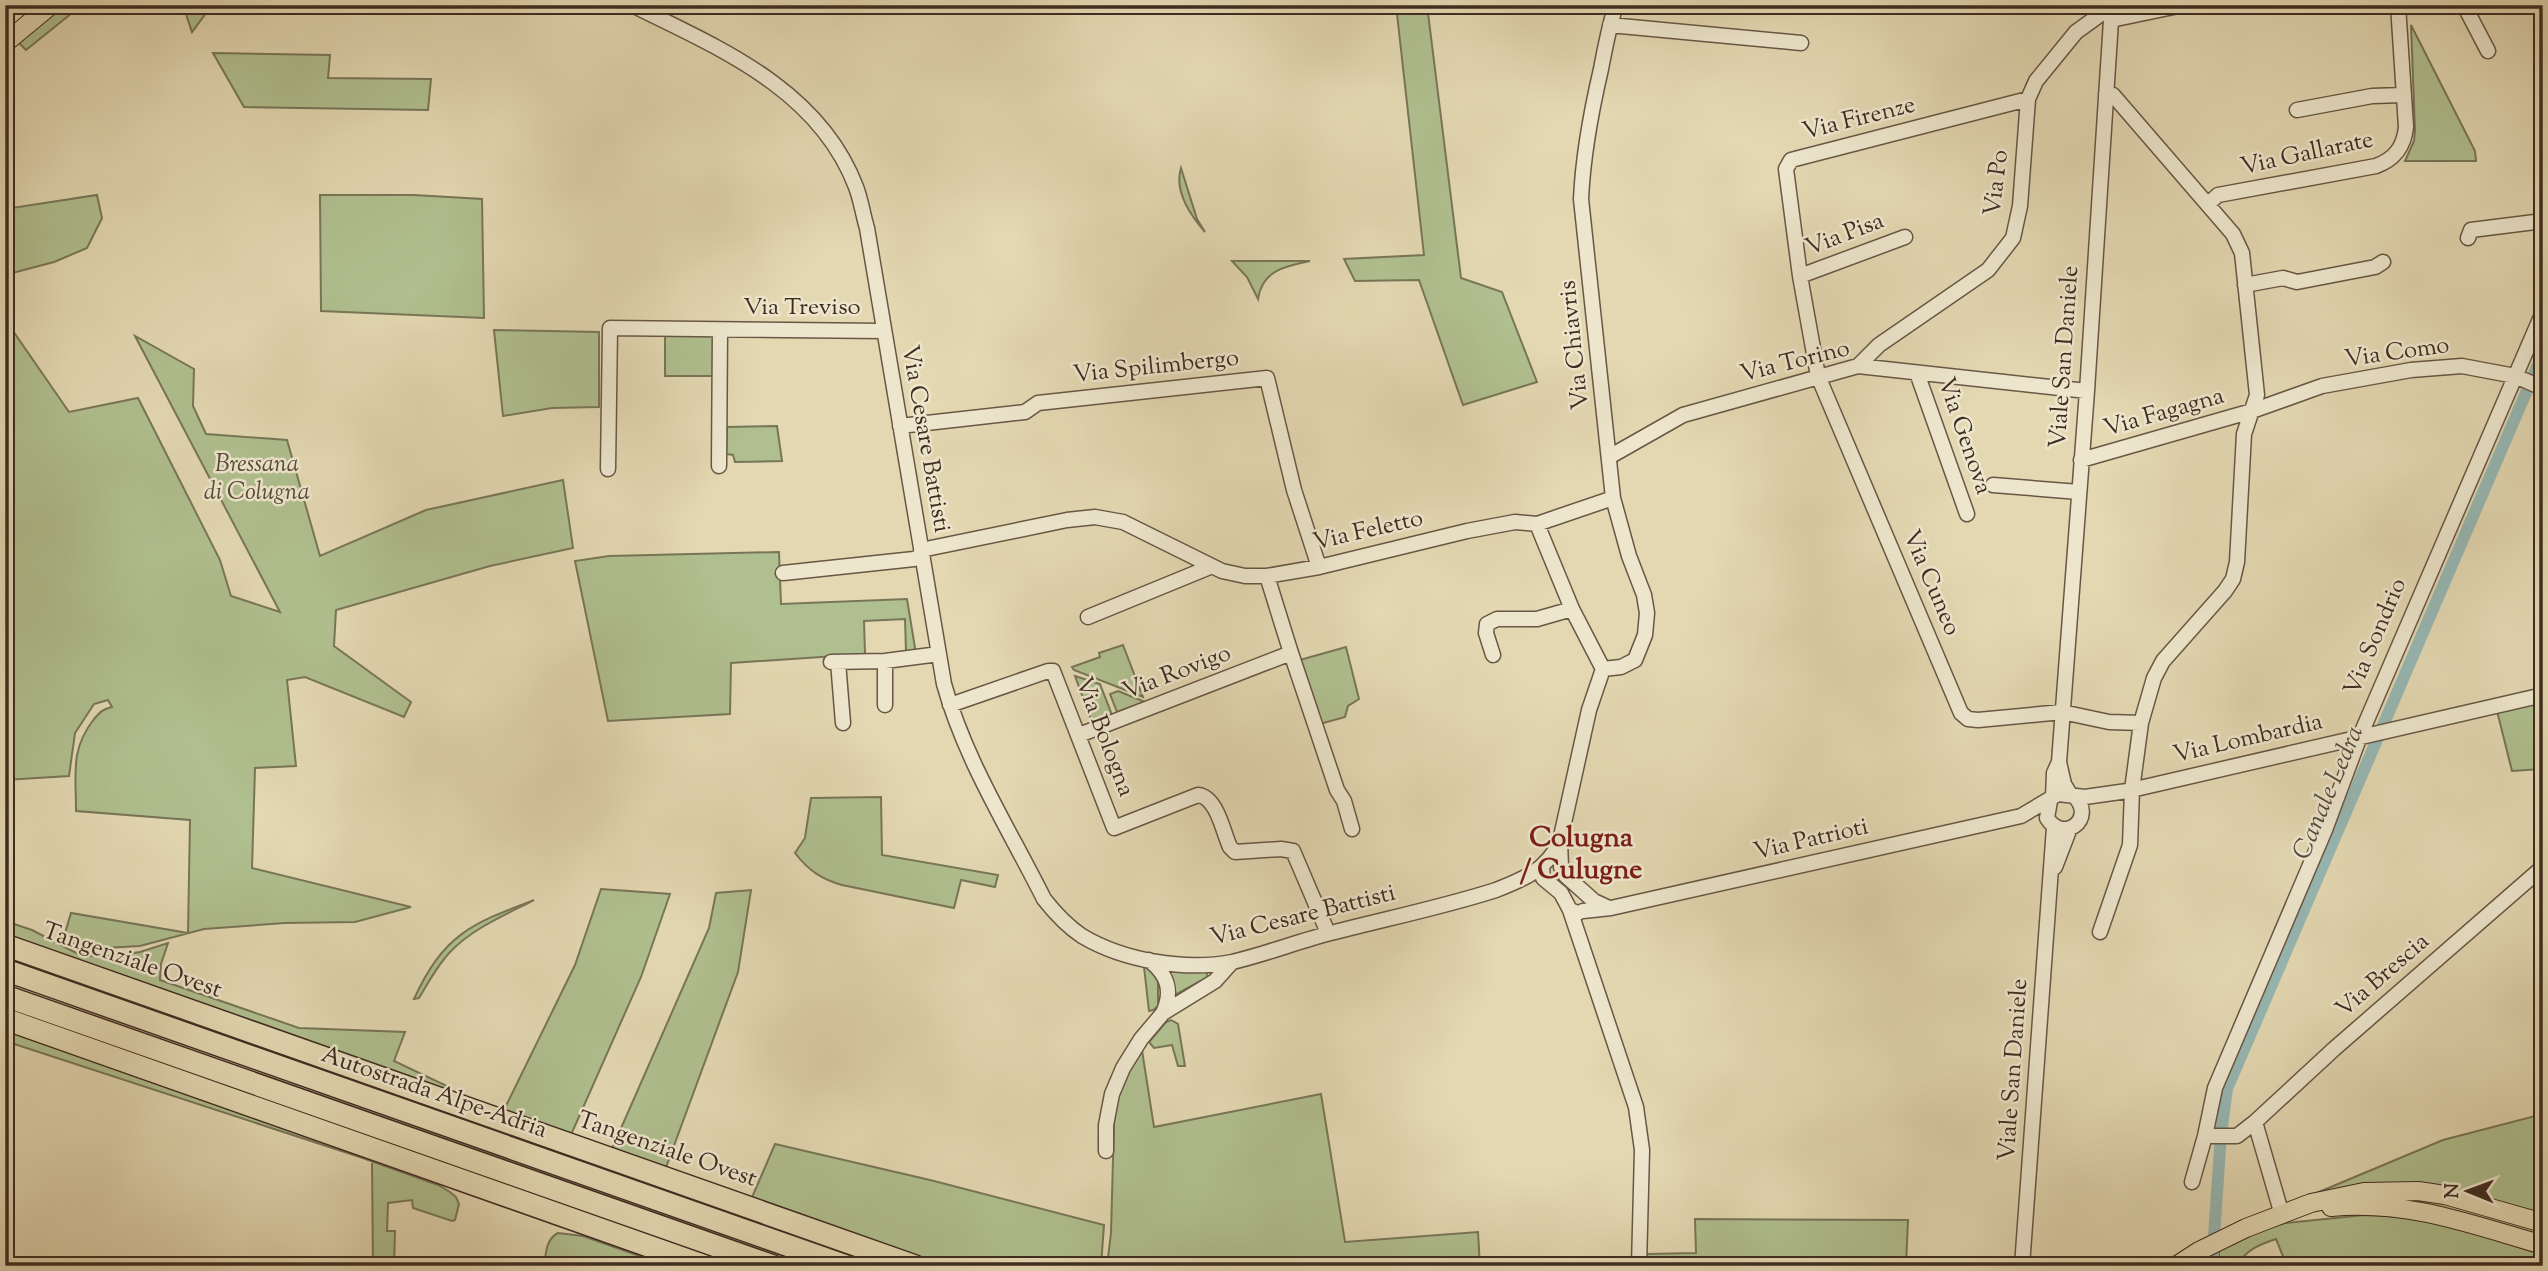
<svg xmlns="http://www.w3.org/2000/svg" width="2548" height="1271" font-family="'Sorts Mill Goudy',serif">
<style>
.green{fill:#b0bf8f;stroke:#787658;stroke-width:2}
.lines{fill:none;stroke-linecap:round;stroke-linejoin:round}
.canal{stroke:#97b8b4;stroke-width:12}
.minor-casing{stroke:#685745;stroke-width:17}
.major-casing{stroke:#3f2c21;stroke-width:20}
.highway-casing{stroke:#3f2c21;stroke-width:24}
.minor{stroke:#ede6cd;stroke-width:14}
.major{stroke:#e3d8b2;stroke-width:18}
.highway{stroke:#e3d8b2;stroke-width:21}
.labels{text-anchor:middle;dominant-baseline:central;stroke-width:5;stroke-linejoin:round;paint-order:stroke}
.street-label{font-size:24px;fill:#3f2c21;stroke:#ede6cd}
.park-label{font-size:24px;font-style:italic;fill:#564937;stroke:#ede6cd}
.water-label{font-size:26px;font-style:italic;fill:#51483e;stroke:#ede6cd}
.quarter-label{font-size:28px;font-weight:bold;fill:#7a1f14;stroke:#ede6cd}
</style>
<rect width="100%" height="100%" fill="#e3d8b2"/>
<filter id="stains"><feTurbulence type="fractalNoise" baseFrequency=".00286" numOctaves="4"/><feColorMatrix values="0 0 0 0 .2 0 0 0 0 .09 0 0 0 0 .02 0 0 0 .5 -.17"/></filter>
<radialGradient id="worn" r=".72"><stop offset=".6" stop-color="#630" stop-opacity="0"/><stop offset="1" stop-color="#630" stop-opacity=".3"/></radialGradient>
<path class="green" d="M 61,5 L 82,5 L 26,50 L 18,42 Z
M 183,5 L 212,5 L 192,32 Z
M 1396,5 L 1427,5 L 1461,278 L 1502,292 L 1537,382 L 1463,405 L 1419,280 L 1355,281 L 1344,259 L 1424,255 Z
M 2411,25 L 2475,151 L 2476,161 L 2405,161 L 2414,141 L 2415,131 Z
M 213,53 L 330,55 L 328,78 L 431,79 L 428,110 L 244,107 Z
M 1181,168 L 1197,219 L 1205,232 C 1190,215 1174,191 1181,168 Z
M 97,195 L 102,218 L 87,248 L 54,262 L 5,275 L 5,209 Z
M 320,195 L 414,195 L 482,199 L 484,318 L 321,311 Z
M 1232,261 L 1310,261 C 1286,266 1262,270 1258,299 L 1247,277 Z
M 494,330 L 599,332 L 599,407 L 552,408 L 503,416 Z
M 5,331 L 13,331 L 69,412 L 138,398 L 220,560 L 231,596 L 280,612 L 135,336 L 194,369 L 193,406 L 206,434 L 287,440 L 320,556 L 426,510 L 563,480 L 573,548 L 490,566 L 336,610 L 334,646 L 411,702 L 404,717 L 305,677 L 287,680 L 296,766 L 255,768 L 252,868 L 411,907 L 355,922 L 285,923 L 204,929 L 140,946 L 85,949 L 63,940 L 71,913 L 188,933 L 190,820 L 76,811 C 76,773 70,750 94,719 C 100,712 103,709 112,707 L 108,700 L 94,704 L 75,733 L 69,776 L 5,780 Z
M 665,334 L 714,335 L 714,376 L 665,376 Z
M 777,426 L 782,461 L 735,462 L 733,455 L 726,454 L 727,427 Z
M 779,552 L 781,604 L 907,599 L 916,654 L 906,652 L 905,619 L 864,621 L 865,654 L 731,663 L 730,714 L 608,721 L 575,561 L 609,556 Z
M 1123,645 L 1143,697 L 1074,670 L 1072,667 L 1100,657 L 1099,653 Z
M 1346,647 L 1359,699 L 1348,706 L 1345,717 L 1320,724 L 1300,660 Z
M 1075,676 L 1100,684 L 1112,715 L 1092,722 Z
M 1118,691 L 1145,702 L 1117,712 L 1110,694 Z
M 2543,701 L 2543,769 L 2512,771 L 2497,711 Z
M 881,797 L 882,855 L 998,875 L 995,887 L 961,880 L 954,908 L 842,885 C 821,879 808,870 795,853 L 805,838 L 811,798 Z
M 601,889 L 670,894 L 641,977 L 570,1137 L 503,1112 L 575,965 Z
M 751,890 L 738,972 L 665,1170 L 611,1151 L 709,928 L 716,893 Z
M 534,900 C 505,915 473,928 450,952 C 437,966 428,983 419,998 L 414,999 C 444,934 471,924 534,900 Z
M 5,921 L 32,930 L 82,956 L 113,956 L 140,952 L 168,943 L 161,964 L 160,980 L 299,1028 L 405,1032 L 394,1061 L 449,1087 L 447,1093 L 5,937 Z
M 1144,967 L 1156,971 L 1158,978 L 1158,1006 L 1153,1010 L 1149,1011 Z
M 1169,971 L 1206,972 L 1208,977 L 1173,996 L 1174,985 Z
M 1171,1020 L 1178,1024 L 1185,1066 L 1178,1066 L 1172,1045 L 1154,1048 L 1149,1042 L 1166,1022 Z
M 5,1026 L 334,1142 L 360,1157 L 438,1185 L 450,1192 L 456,1197 L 459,1204 L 455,1220 L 452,1221 L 413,1208 L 412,1200 L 388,1203 L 387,1231 L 395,1231 L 394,1266 L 373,1266 L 372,1161 L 5,1041 Z
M 1141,1044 L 1154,1127 L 1321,1094 L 1345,1242 L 1478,1232 L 1480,1266 L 1107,1266 L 1111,1233 L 1114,1122 L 1120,1086 Z
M 2543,1114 L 2543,1214 L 2446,1187 L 2307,1197 L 2443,1140 Z
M 775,1144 L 930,1180 L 1104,1225 L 1101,1266 L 932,1266 L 750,1202 Z
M 2432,1198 L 2537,1228 L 2535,1236 L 2364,1199 Z
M 2365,1215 C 2426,1215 2486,1237 2543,1255 L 2543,1264 L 2529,1266 L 2287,1266 L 2276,1239 C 2261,1244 2244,1250 2238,1266 L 2219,1266 L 2219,1249 L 2257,1231 L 2285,1223 Z
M 1695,1219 L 1908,1220 L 1906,1266 L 1648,1266 L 1647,1254 L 1696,1253 Z
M 558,1233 L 583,1236 L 668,1266 L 644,1266 L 626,1259 L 622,1266 L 544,1266 C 546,1253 546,1239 558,1233 Z"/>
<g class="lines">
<path class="canal" d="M 2212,1266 L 2221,1134 L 2227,1089 L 2543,353"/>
<defs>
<path id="minor" d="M 632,5 C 719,48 819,89 856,187 C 861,200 863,215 867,228 L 944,684 C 965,760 1009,829 1044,899 C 1055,913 1067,926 1082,936 C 1124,961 1185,971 1232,962 C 1267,954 1301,940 1335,932 C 1389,918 1443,907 1496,890 C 1524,879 1547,870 1560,841
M 2464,5 L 2488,51
M 2111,20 L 2183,5
M 1610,25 L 1801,43
M 2028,99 L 1791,160 L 1786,169 L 1800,276 L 1818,376 L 1961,713 L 1968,719 L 1978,720 L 2062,712 L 2109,722 L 2141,723
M 2297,110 L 2372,96 L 2403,95
M 2209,203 L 2218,195 L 2376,166 C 2395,159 2404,147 2406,127 L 2398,5
M 2468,238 L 2471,230 L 2543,221
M 1800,276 L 1905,237
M 2245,285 L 2283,278 L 2297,282 L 2375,267 L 2383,262
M 1858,366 L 1879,345 L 1988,270 L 2013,238 L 2020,206 L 2028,99 L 2036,81 L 2076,32 L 2112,6
M 1917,373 L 1967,514
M 900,426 L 1025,412 L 1038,403 L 1267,378 L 1294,490 L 1319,567
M 1609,457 L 1683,415 L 1858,366 L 2087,391
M 2081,460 L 2252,411 L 2322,386 L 2411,370 L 2462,366 L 2515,376 L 2538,386 L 2543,384
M 719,466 L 720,330
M 608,469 L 610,328 L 884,331
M 1993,485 L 2079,492
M 1537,524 L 1572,609 L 1603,669
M 921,550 L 1067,520 L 1095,517 L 1123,522 L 1222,571 L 1245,576 L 1267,576 L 1319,567 L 1467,531 L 1515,522 L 1537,524 L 1613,498
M 783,573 L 914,559 L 922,555
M 1088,617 L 1210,567
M 1291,653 L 1337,790 L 1344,801 L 1352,829
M 1493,655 L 1486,633 L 1487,624 L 1497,619 L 1537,619 L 1572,609
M 831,662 L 885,661 L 939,654
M 838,662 L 843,723
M 1603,669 L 1621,667 L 1635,660 L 1645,635 L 1647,613 L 1644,595 L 1629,556 L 1613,498 L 1581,199 C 1583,155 1591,112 1601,69 C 1605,48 1609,26 1616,5
M 1603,669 L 1589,710 L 1560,841 L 1561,867 L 1566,876 L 1594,901 L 1609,908
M 885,705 L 885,661
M 950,705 L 1048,671 L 1053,671 L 1114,828 L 1198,795 C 1217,797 1223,832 1230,847 L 1235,852 L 1281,849 L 1293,851 L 1328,933
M 1079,735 L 1291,653 L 1267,576
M 2059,762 L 2087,391 L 2112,5
M 2053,797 L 2054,773 L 2059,762 L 2064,784 L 2070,794
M 2050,801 L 2047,818 C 2063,844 2096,819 2075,797
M 2055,867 L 2070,828
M 1542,868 L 1543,878 L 1561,893 L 1570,910 L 1578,913
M 1570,910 L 1636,1107 L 1642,1150 L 1639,1266
M 1583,911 L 1611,908 L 2021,816 L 2058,794 L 2085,797 L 2127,791 L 2543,695
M 2100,932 L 2130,845 L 2132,790 L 2141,723 L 2154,678 L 2163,661 L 2225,591 L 2233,579 L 2237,562 L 2244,434 L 2257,395 L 2242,253 L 2233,234 L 2113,95 L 2106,94
M 1149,960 C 1168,975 1173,991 1163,1013
M 2205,1136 L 2237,1136 L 2255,1122
M 1106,1151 L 1106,1125 L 1112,1094 L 1123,1068 L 1141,1039 L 1163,1013 L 1215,981 L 1232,962
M 2192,1182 L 2205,1136 L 2215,1088 L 2325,830 L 2360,736 L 2543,312
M 2282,1215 L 2255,1122 L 2334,1049 L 2543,867
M 2022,1266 L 2054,827"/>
<path id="major" d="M 5,43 L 51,5
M 2331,1207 C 2408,1200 2470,1224 2543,1245
M 2176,1266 L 2199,1251 L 2246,1228 L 2311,1203 L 2364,1192 L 2418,1191 L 2445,1195 L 2543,1223"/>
<path id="highway" d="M 5,945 L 915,1266
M 5,970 L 846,1266
M 5,996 L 773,1266
M 5,1019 L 705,1266"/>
</defs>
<use href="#minor" class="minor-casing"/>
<use href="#major" class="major-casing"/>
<use href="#highway" class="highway-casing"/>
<use href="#minor" class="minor"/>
<use href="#major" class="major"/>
<use href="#highway" class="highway"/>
</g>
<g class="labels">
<g class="street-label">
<text transform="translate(1859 119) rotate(-14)">Via Firenze</text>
<text transform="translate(2307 154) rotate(-12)">Via Gallarate</text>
<text transform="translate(1997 183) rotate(-83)">Via Po</text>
<text transform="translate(1845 235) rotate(-21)">Via Pisa</text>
<text x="802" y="308">Via Treviso</text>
<text transform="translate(1575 345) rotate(-96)">Via Chiavris</text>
<text transform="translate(2397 353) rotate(-8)">Via Como</text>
<text transform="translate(2065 357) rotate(-86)">Viale San Daniele</text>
<text transform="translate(1795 362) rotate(-14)">Via Torino</text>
<text transform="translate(1156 367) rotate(-6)">Via Spilimbergo</text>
<text transform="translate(2164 413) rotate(-16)">Via Fagagna</text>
<text transform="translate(1964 436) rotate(71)">Via Genova</text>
<text transform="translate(925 439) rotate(80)">Via Cesare Battisti</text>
<text transform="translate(1368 531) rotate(-13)">Via Feletto</text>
<text transform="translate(1931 583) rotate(67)">Via Cuneo</text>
<text transform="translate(2376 637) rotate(-67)">Via Sondrio</text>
<text transform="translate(1177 673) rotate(-21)">Via Rovigo</text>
<text transform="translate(1104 737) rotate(69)">Via Bologna</text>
<text transform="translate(2248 739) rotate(-13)">Via Lombardia</text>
<text transform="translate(1811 840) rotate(-13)">Via Patrioti</text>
<text transform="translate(1303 916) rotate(-14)">Via Cesare Battisti</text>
<text transform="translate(132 961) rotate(19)">Tangenziale Ovest</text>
<text transform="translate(2383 976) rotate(-41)">Via Brescia</text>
<text transform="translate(2014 1070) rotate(-86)">Viale San Daniele</text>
<text transform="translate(434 1093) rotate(19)">Autostrada Alpe-Adria</text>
<text transform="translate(667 1150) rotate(19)">Tangenziale Ovest</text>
</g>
<g class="park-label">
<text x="257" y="465">Bressana<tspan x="257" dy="28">di Colugna</tspan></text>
</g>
<g class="water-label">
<text transform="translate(2329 793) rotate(-67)">Canale Ledra</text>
</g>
<g class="quarter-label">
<text x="1581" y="839">Colugna<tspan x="1581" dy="32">/ Culugne</tspan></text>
</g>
</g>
<rect width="2548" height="1271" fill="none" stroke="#e3d8b2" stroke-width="28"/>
<rect x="7" y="7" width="2534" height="1257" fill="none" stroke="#3f2c21" stroke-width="3.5"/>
<rect x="14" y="14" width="2520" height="1243" fill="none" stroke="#3f2c21" stroke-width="2"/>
<g transform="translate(2468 1191) rotate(271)" stroke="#ede6cd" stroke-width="5" paint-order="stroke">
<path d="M0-5L12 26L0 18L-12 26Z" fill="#3f2c21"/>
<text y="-10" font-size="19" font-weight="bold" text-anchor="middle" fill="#3f2c21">N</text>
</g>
<rect width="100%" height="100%" filter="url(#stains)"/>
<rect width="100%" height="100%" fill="url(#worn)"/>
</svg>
